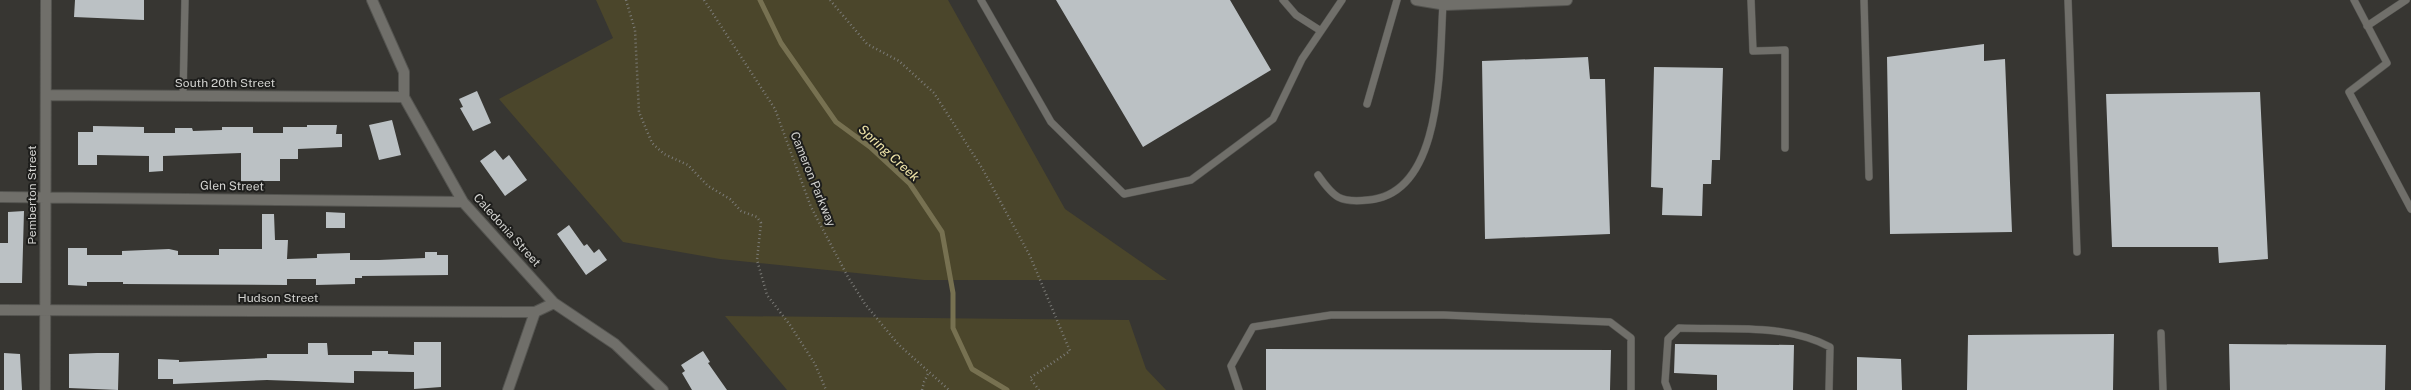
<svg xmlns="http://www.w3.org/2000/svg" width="2411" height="390" font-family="'Public Sans',sans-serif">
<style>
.green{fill:#4b462b}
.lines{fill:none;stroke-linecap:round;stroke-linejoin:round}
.stream{stroke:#777151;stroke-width:5}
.building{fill:#bbc1c4}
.lane-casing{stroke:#545450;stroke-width:8}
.street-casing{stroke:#545450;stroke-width:12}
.path{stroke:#7b7b77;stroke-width:2.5;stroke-dasharray:1 3;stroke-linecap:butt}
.lane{stroke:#706f6a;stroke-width:7}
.street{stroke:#706f6a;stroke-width:10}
.labels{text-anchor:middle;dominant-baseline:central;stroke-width:4;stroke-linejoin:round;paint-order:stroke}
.street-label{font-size:12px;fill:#d2d2cf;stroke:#1e1e1c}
.water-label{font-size:13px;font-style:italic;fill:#efe4a8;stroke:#1e1e1c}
</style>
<rect width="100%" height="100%" fill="#373632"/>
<path class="green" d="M 596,0 L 948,0 L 1065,209 L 1167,280 L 924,280 L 720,259 L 623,242 L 499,99 L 613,38 Z
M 725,316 L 1129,320 L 1146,369 L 1166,390 L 787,390 Z"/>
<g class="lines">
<path class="stream" d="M 760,0 L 781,43 L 836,122 L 870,147 L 910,184 L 942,232 L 953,293 L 953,328 L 972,369 L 1007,390"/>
</g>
<path class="building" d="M 75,0 L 144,0 L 144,20 L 74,17 Z
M 1056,0 L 1230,0 L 1271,70 L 1143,147 Z
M 1984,44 L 1984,61 L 2005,59 L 2012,232 L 1890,234 L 1887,57 Z
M 1588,57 L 1590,79 L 1605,79 L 1610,234 L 1485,239 L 1482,61 Z
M 1654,67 L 1723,68 L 1720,160 L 1712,160 L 1711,184 L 1703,184 L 1702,216 L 1662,215 L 1663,188 L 1651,187 Z
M 477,91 L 491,123 L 473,131 L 460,108 L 463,107 L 459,99 Z
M 2260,92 L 2268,259 L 2219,263 L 2218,247 L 2112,247 L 2106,94 Z
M 392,120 L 401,155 L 379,160 L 369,125 Z
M 307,125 L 337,125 L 336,134 L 342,134 L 342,147 L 298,149 L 298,159 L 280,159 L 280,181 L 241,181 L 241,153 L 163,156 L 163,171 L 149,172 L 149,156 L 97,155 L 97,165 L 78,165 L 78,132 L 93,132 L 93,126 L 144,127 L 144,133 L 175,133 L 175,128 L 192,128 L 193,131 L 222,130 L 222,127 L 253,127 L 253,133 L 283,133 L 283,127 L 307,127 Z
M 495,150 L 503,160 L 509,155 L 527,180 L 505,196 L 480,161 Z
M 24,211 L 22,283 L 0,283 L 0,243 L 8,243 L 8,212 Z
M 326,212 L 345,213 L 345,228 L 326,228 Z
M 262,214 L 274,214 L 275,240 L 288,240 L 287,259 L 317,258 L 317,254 L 350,253 L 350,260 L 379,260 L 425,258 L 425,252 L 437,252 L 437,255 L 448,255 L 448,275 L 362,276 L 362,278 L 355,278 L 355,284 L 316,285 L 316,279 L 287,279 L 287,285 L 123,284 L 123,282 L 87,282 L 87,286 L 68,285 L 68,248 L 87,248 L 87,255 L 122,255 L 122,251 L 169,249 L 178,251 L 178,255 L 219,255 L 219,249 L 262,249 Z
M 569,225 L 584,246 L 587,244 L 594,253 L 599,249 L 607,260 L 586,275 L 557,234 Z
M 2114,334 L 2113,390 L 1967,390 L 1968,335 Z
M 414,342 L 441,342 L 441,387 L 414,389 L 414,372 L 354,371 L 354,383 L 267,380 L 173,384 L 173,379 L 158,379 L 158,359 L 179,360 L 179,362 L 267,358 L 267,354 L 308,354 L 308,343 L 327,343 L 328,355 L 372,355 L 372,351 L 388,351 L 388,354 L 414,355 Z
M 1675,344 L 1794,345 L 1793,390 L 1717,390 L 1717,375 L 1674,373 Z
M 2229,344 L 2386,345 L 2385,390 L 2230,390 Z
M 1266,349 L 1611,350 L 1610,390 L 1266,390 Z
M 703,351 L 710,362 L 708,363 L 727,390 L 692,390 L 682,373 L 685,371 L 681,365 Z
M 4,353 L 20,354 L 22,390 L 4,390 Z
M 97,353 L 119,353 L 118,390 L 69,388 L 69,354 Z
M 1857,357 L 1901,359 L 1902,390 L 1857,390 Z"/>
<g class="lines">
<defs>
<path id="lane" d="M 981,0 L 1051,122 L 1124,194 L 1191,180 L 1273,119 L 1302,59 L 1342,0
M 1283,0 L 1296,15 L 1321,31
M 1751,0 L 1753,51 L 1785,50 L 1785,148
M 1864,0 L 1869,177
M 2068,0 L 2077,252
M 2354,0 L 2387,63 L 2349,92 L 2411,209
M 2367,26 L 2406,0
M 183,96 L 185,0
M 1367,104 L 1397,0
M 1318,175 C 1334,198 1340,203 1368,200 C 1445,194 1439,61 1443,4
M 2161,333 L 2163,390
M 1239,390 L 1231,366 L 1253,327 L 1331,315 L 1444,315 L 1610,322 L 1631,338 L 1631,390
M 1668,390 L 1665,382 L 1668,339 L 1679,328 C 1728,330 1785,323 1830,347 L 1829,390"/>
<path id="street" d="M 372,0 L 404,72 L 404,97 L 463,202 L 554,303 L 615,344 L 663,390
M 1416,0 L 1446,5 L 1567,0
M 46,95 L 404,97
M 0,197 L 463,202
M 0,310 L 535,312 L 554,303
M 45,390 L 46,0
M 508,390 L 535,312"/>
</defs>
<use href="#lane" class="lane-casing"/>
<use href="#street" class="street-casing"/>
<path class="path" d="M 626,0 L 635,30 L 639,112 L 652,143 L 664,154 L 688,165 L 708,186 L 730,199 L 741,211 L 757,217 L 761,223 L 757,260 L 767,295 L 790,325 L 815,364 L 826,390
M 704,0 L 775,109 L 811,207 L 848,277 L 865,304 L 898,344 L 949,390
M 830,0 L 867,44 L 899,61 L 934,93 L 982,168 L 1030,256 L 1070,351 L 1030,378 L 1039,390
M 922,390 L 924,382 L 929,372"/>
<use href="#lane" class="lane"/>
<use href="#street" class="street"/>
</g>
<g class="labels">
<g class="street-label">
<text x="225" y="83">South 20th Street</text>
<text transform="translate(813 179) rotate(68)">Cameron Parkway</text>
<text transform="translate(232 186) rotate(1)">Glen Street</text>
<text transform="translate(32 195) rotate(-90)">Pemberton Street</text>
<text transform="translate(507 230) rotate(48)">Caledonia Street</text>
<text x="278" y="298">Hudson Street</text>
</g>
<g class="water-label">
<text transform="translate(889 153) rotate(42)">Spring Creek</text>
</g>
</g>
</svg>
